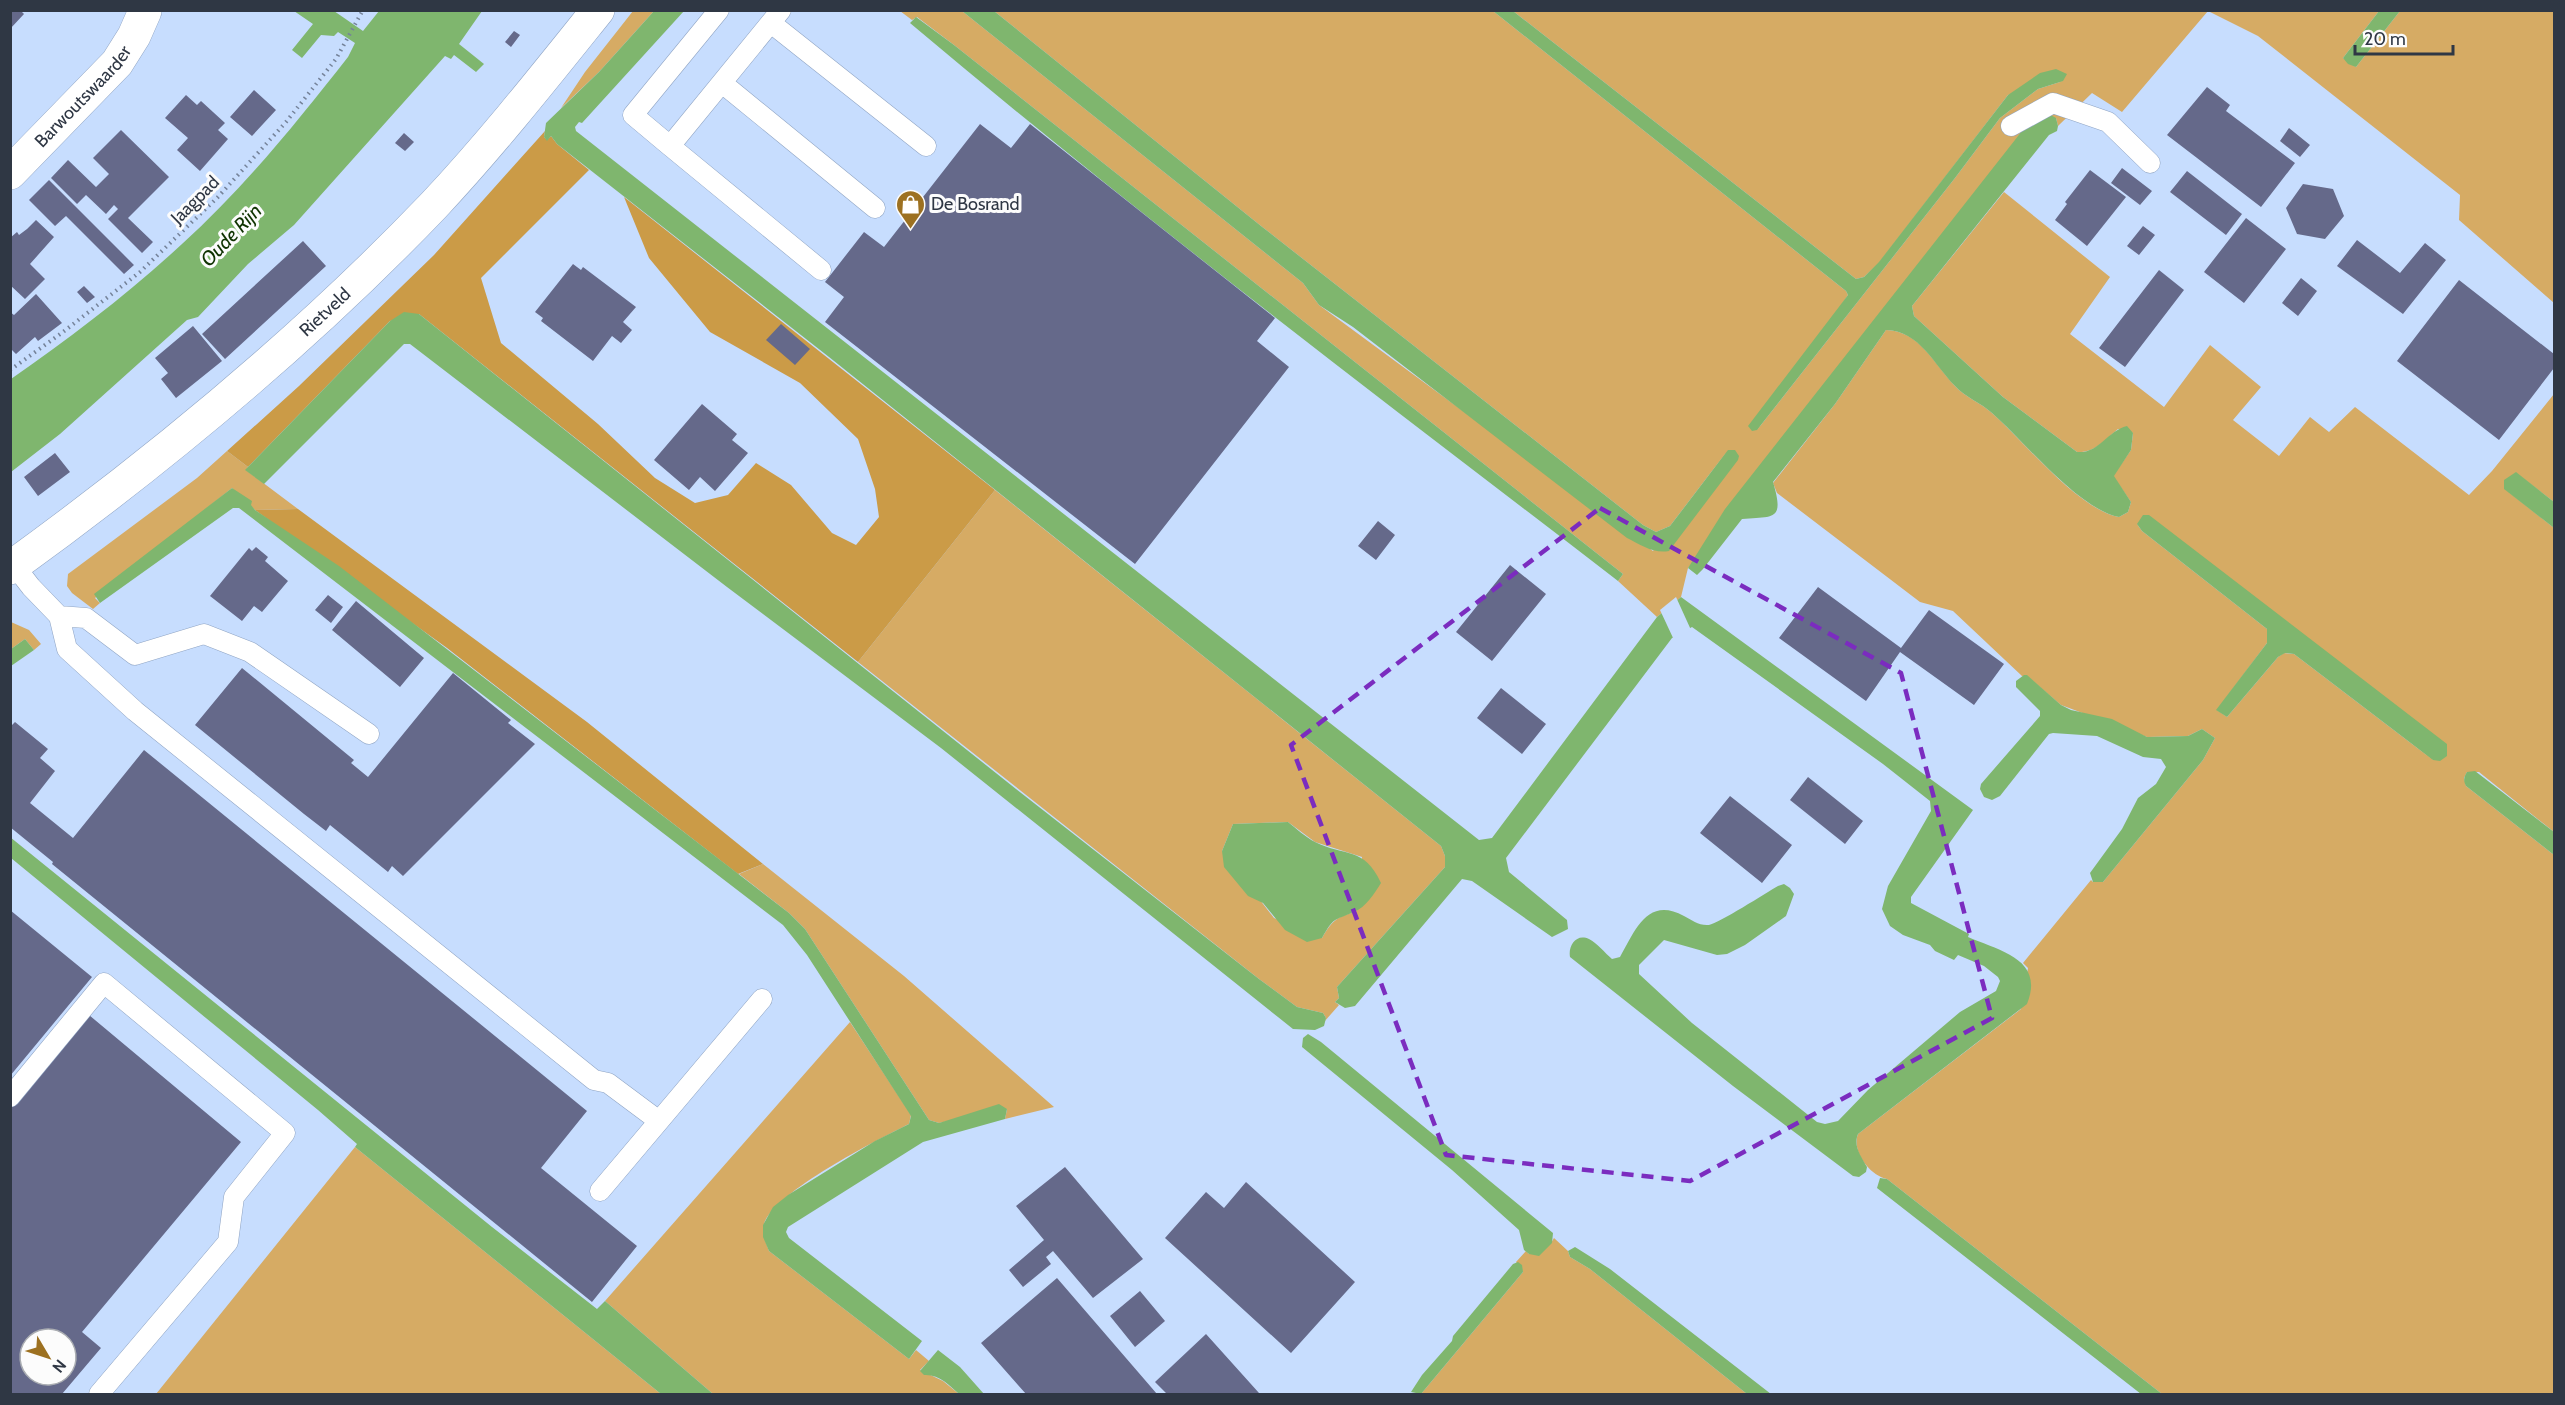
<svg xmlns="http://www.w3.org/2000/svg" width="2565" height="1405" font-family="Cabin,sans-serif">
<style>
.green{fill:#d6ab64;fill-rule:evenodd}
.forest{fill:#cb9b47}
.water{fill:#7fb66e}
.pier{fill:#c7ddfe}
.building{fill:#65698a;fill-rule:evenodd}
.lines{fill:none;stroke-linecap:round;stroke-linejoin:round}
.service-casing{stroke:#90a5c4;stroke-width:21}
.minor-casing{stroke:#90a5c4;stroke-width:34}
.secondary-casing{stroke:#90a5c4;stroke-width:34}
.path{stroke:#75839a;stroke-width:4;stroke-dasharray:1.5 4.5;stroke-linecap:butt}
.service{stroke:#fff;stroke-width:20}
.minor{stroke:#fff;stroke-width:33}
.secondary{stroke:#fff;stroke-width:33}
.marked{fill:none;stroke:#7b2cbf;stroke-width:4.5;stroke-dasharray:12 8;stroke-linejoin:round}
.labels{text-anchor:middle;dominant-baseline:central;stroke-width:6;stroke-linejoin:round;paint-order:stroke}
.street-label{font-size:18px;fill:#2f3744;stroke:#fcfcfc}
.poi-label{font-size:18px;fill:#2f3744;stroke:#fcfcfc;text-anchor:start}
.water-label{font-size:20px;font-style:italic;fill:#0f3301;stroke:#fcfcfc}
</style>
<rect width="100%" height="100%" fill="#c7ddfe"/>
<path class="green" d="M 633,11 L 654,11 L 599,72 L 561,108 L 585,72 Z
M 900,11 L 962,11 L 1303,283 L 1319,305 L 1653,551 L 1728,450 L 1670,526 L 1656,532 L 1643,525 L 1261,226 L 994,11 L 1493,11 L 1846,291 L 1848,295 L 1757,430 L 1955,178 L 2000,118 L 2038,89 L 2063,81 L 2008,95 L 1879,263 L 1864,277 L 1856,279 L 1513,11 L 2379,11 L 2343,58 L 2356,67 L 2400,11 L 2554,11 L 2554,303 L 2459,220 L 2460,195 L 2258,36 L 2208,11 L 2122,112 L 2092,93 L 2058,126 L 2056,118 L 1688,568 L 1681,597 L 1657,617 L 1618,581 L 1623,574 L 954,45 L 917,17 L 912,20 Z
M 2004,192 L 2110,277 L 2070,334 L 2164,407 L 2210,345 L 2261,387 L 2233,420 L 2279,456 L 2310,417 L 2329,432 L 2355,407 L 2469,495 L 2492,471 L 2554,394 L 2554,502 L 2516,473 L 2504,481 L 2505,489 L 2554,528 L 2554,832 L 2479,772 L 2467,772 L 2464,778 L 2466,786 L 2554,855 L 2554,1394 L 2162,1394 L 1887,1179 C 1870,1176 1851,1151 1858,1134 L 2021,1009 L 2028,968 L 2023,963 L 2091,880 L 2093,882 L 2103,882 L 2203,760 L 2215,738 L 2202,729 L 2188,736 L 2147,737 L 2061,705 L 2027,676 L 2022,676 L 1953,611 L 1920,602 L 1777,493 L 1773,483 L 1835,404 L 1886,330 C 1920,331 1934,364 1955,386 C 1965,397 1981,403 1992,413 C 2025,442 2077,509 2119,517 L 2128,512 L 2131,502 L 2113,476 L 2131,450 L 2133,433 L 2118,429 C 2105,440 2095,453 2077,452 L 2003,397 L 1914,316 L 1912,306 ZM 2137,524 L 2433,760 L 2294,654 L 2284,653 L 2278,657 L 2227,717 L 2217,710 L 2267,643 L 2267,629 L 2142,531 Z
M 227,451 L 248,467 L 246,470 L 298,509 L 255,510 L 232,488 L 95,598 L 100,603 L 93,609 L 72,593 L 67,586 L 68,574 L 197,478 Z
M 995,490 L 1441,846 L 1445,856 L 1445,867 L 1337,987 L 1339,998 L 1335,1002 L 1339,1005 L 1324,1022 L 1326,1018 L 1323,1013 L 1297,1007 L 1259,979 L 858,662 ZM 1288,822 L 1315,842 L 1362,857 L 1356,912 C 1337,916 1331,922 1322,938 L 1274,918 L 1222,851 L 1233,824 Z
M 11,622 L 29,630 L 41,644 L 34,650 L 25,639 L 11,649 Z
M 763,864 L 904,976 L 1054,1107 L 1005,1119 L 1007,1109 L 939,1123 L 929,1120 L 805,929 L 789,913 L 739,874 Z
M 850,1022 L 911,1115 L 909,1124 C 877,1140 774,1192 764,1224 C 761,1232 766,1242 769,1251 L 909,1359 L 916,1350 L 929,1361 L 920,1370 L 943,1381 L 959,1394 L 713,1394 L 605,1301 Z
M 355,1147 L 661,1394 L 156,1394 Z
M 1554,1238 L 1568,1251 L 1570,1257 L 1590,1269 L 1747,1394 L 1421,1394 L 1523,1272 L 1516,1262 L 1526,1251 L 1529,1254 L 1551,1243 Z"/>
<path class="forest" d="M 545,131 L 544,137 L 547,140 L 551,136 L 557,144 L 589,170 L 481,278 L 501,343 L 598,424 L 655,478 L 695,503 L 728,495 L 756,463 L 791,485 L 832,533 L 856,545 L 879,517 L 875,489 L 858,439 L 800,383 L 710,332 L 649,258 L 624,197 L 995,490 L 858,662 L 419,314 L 390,321 L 248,467 L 227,451 L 299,386 L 434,255 Z
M 298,509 L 587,722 L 763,864 L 738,874 L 447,648 L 255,510 Z"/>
<path class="water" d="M 294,11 L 334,11 L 363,31 L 379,11 L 482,11 L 459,44 L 484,64 L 476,72 L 454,55 L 451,59 L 445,56 L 294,225 L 248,264 L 198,317 L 187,320 L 60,434 L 11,472 L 11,379 C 70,338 128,294 182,244 C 244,188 297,122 348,57 L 355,43 L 338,32 L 334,36 L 321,35 L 302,58 L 292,50 L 313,24 Z
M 654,11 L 684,11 L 582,123 L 579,122 L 575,127 L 576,131 L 1479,840 L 1492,838 L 1657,617 L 1681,597 L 1973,810 L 1911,897 L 1911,903 L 1969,934 L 1968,937 C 2000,951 2045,959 2027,1004 L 1858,1134 C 1853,1146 1861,1156 1867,1167 L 1866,1172 L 1859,1177 L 1853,1176 L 1733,1086 L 1570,957 C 1568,946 1576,933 1589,939 C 1597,943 1605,953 1612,959 L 1620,957 C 1635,931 1647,896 1684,916 C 1692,920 1699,926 1709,925 C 1719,923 1766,893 1778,886 L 1784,884 L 1790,888 L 1794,894 L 1786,916 L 1745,945 L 1727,954 L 1717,955 L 1664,940 L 1639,965 L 1639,974 L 1692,1023 L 1817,1122 L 1825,1124 L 1838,1121 L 1868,1090 L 1960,1012 L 1996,991 L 2000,981 L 1998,977 L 1984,966 L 1958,955 L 1954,960 L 1935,951 L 1930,945 L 1903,935 L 1890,926 L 1882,909 L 1888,886 L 1931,811 L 1930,801 L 1883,764 L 1692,627 L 1672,638 L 1506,858 L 1509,872 L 1567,920 L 1568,929 L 1552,937 L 1472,881 L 1462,879 L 1355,1006 L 1345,1008 L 1335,1002 L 1339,998 L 1337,987 L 1445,867 L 1445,856 L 1441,846 L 829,357 L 557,144 L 551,136 L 547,141 L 544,137 L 546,123 L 599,72 Z
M 962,11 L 994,11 L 1261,226 L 1643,525 L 1656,532 L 1670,526 L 1728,450 L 1735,450 L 1739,456 L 1738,460 L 1669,551 C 1654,554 1641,545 1627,538 L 1353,327 L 1319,305 L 1303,283 Z
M 1493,11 L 1513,11 L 1856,279 L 1864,277 L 1879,262 L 2008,95 L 2040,73 L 2056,69 L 2067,74 L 2063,81 L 2038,89 L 2000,118 L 1955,178 L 1757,430 L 1752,431 L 1748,426 L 1848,295 L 1846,291 Z
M 2379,11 L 2400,11 L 2356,67 L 2348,64 L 2343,58 Z
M 916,17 L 954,45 L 1623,574 L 1618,581 C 1380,398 1140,217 910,23 Z
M 2049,114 L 2056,118 L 2058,126 L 2057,131 L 2049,135 L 1912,306 L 1914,316 L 2003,397 L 2077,452 C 2099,454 2107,431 2127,426 L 2133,433 L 2131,450 L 2114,476 L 2131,502 L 2128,512 L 2119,517 C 2078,509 2025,442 1992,413 C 1981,403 1965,397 1955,386 C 1934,365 1920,331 1886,330 L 1835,404 L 1773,482 C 1785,522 1773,516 1742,519 L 1703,569 L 1697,575 L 1688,568 L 1725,509 L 2022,131 Z
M 404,312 L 419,314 L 1016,789 L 1259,979 L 1297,1007 L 1323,1013 L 1326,1018 L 1324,1026 L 1315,1030 L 1293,1029 L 941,748 L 727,587 L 410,344 L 404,344 L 264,484 L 245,470 L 390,321 Z
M 2516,472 L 2554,502 L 2554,528 L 2504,489 L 2504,480 Z
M 232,488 L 252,501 L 251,505 L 255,510 L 339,566 L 789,913 L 805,929 L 929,1120 L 939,1123 L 999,1104 L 1007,1109 L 1005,1119 L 923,1142 L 788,1227 L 786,1232 L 789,1238 L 922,1341 L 909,1359 L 769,1251 L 763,1237 L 763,1225 L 773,1207 L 788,1195 L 875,1141 L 909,1124 L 911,1116 L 807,955 L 783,925 L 239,508 L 233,508 L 100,603 L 94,594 Z
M 2143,515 L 2149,515 L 2447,744 L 2447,756 L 2440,761 L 2433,760 L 2294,654 L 2285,653 L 2278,657 L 2227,717 L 2216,710 L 2267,643 L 2267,629 L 2142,531 L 2137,524 Z
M 25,639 L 34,650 L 11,666 L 11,649 Z
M 2024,675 L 2027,675 L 2061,705 L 2071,710 L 2112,719 L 2147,737 L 2188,736 L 2202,729 L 2215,738 L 2203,760 L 2103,882 L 2093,882 L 2090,873 L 2122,829 L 2138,798 L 2156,784 L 2166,767 L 2161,759 L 2143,757 L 2097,736 L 2053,733 L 2049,734 L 2000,796 L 1992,800 L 1984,797 L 1980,789 L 1981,784 L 2040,716 L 2040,711 L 2016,687 L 2016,681 Z
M 2475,771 L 2554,832 L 2554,855 L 2466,786 C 2463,780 2464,777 2467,772 Z
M 1288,822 C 1296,828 1305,837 1315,842 C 1345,857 1364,846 1381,883 C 1374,894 1366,907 1354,912 C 1333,921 1334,917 1322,938 L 1307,942 L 1285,930 L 1263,903 L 1248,896 L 1224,867 L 1222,851 L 1233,824 Z
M 10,837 L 492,1227 L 597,1309 L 605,1301 L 713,1394 L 661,1394 L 355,1147 L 357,1144 L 318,1110 L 11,858 Z
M 1308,1034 L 1321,1042 L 1553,1233 L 1552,1243 L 1539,1256 L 1529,1254 L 1524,1250 L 1519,1230 L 1452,1170 L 1302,1047 L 1303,1038 Z
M 1880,1178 L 1887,1179 L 2162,1394 L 2141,1394 L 1877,1188 Z
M 1575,1247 L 1610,1269 L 1771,1394 L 1747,1394 L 1590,1269 L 1570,1257 L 1568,1251 Z
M 1518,1262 L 1522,1265 L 1523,1272 L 1421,1394 L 1411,1392 L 1422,1375 L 1452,1341 L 1453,1336 L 1513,1264 Z
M 938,1350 L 960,1367 L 984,1394 L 959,1394 C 949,1385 939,1374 924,1375 L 920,1371 Z"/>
<path class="pier" d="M 1676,597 L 1691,630 L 1674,640 L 1660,610 Z"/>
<path class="building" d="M 10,10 L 20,10 L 24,14 L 10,29 Z
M 514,31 L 520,35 L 511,47 L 505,42 Z
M 2207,87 L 2230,105 L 2226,111 L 2295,163 L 2261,207 L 2167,135 Z
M 254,90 L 276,110 L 252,136 L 230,117 Z
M 186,95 L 197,105 L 201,101 L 225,123 L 218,130 L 228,139 L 200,171 L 177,150 L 188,138 L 165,118 Z
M 980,124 L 1011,148 L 1030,124 L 1275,318 L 1257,341 L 1289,367 L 1135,564 L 825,322 L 844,297 L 825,282 L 864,232 L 884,247 Z
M 2289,128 L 2310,145 L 2300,157 L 2280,141 Z
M 121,130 L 169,177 L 128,218 L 153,242 L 142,253 L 108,219 L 118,209 L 114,205 L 106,214 L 86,195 L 77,204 L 51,178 L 68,160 L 96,187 L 109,174 L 93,158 Z
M 404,133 L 414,142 L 405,151 L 395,143 Z
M 2122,168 L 2152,191 L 2140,205 L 2111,183 Z
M 2090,170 L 2126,197 L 2087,246 L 2055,220 L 2067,204 L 2065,202 Z
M 2187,171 L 2242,214 L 2226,235 L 2170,192 Z
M 49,180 L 134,265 L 124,274 L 66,216 L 55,226 L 29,200 Z
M 2303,184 L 2333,189 L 2344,216 L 2325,239 L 2297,234 L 2286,208 Z
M 2246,218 L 2286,249 L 2244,303 L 2204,272 Z
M 36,220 L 54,237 L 30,264 L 45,279 L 25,299 L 10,285 L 10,238 L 17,232 L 19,235 L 27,229 Z
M 2143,226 L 2155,235 L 2139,255 L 2127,246 Z
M 2357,240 L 2400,273 L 2425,243 L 2446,260 L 2403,314 L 2337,266 Z
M 303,241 L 326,266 L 225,359 L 202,334 Z
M 573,264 L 581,270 L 583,267 L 636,307 L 623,322 L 632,330 L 621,343 L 612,336 L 593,361 L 541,321 L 543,318 L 535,312 Z
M 2159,270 L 2184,290 L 2125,367 L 2099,348 Z
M 2301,278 L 2317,291 L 2298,316 L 2282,303 Z
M 2459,280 L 2554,354 L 2554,368 L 2499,440 L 2397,361 Z
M 84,286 L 95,297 L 87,303 L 77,292 Z
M 36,294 L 62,323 L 38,341 L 35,337 L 16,354 L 10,348 L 10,312 L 14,315 Z
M 781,324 L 810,349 L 795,365 L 766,340 Z
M 193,326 L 222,361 L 176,398 L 161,379 L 168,373 L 155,358 Z
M 702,404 L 737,434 L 732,440 L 748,453 L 715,491 L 700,477 L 689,490 L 654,460 Z
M 55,453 L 70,472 L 38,496 L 24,477 Z
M 1378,521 L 1395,535 L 1376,560 L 1358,546 Z
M 256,547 L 268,557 L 265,561 L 288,581 L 262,612 L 254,606 L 242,621 L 210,596 L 249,548 L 252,551 Z
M 1510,565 L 1546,594 L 1492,661 L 1456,632 Z
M 1818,587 L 1901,648 L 1929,610 L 2004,664 L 1974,705 L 1900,652 L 1866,701 L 1779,638 Z
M 328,595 L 343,607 L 331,623 L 315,610 Z
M 356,601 L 424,658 L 400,687 L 332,630 Z
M 242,668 L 354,760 L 351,763 L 368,777 L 453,673 L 511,720 L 508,723 L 535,744 L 403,876 L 392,866 L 388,872 L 330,825 L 326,831 L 304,814 L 195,725 Z
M 1501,688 L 1546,724 L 1522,754 L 1477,718 Z
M 15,722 L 48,749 L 40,758 L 55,771 L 30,803 L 73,838 L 144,750 L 587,1111 L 541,1168 L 637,1246 L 592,1302 L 52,864 L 53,862 L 10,827 L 10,727 Z
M 1808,777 L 1863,821 L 1845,844 L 1790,800 Z
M 1730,796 L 1792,845 L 1762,883 L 1700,833 Z
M 10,910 L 92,977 L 10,1076 Z
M 89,1015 L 241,1142 L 82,1332 L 101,1348 L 62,1394 L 10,1394 L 10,1109 ZM 30,1339 L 66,1339 L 66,1375 L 30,1375 Z
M 1065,1167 L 1143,1259 L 1093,1298 L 1053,1251 L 1046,1257 L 1051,1264 L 1023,1287 L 1009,1270 L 1044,1240 L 1016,1206 Z
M 1246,1182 L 1355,1282 L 1291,1353 L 1165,1238 L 1206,1192 L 1224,1208 Z
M 1057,1278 L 1157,1394 L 1026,1394 L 981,1343 Z
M 1140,1291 L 1165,1321 L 1135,1347 L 1110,1316 Z
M 1206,1334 L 1259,1393 L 1257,1394 L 1167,1394 L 1155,1382 Z"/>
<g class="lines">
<defs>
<path id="service" d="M 781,10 L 670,146 L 821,270
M 771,23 L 926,146
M 722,83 L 875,208
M 2011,126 L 2053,103 L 2108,122 L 2150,163
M 670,146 L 633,115 L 719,10
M 14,565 L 31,587 L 59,616 L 67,649 L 135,711 L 594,1080 L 608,1083 L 659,1121
M 59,616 L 86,618 L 135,655 L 204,634 L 250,652 L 369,734
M 10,1097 L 104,983 L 285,1133 L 234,1197 L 228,1242 L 99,1394
M 600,1191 L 762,999"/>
<g id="minor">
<path id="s1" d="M 10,173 L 117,63 L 134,36 L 145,11"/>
</g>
<g id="secondary">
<path id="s2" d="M 10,568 C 162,458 305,340 434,205 C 492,143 545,76 598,10"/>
</g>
</defs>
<use href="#service" class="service-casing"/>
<use href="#minor" class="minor-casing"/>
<use href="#secondary" class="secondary-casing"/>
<path class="path" d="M 10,370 L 63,332 L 140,272 L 218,197 L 286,122 L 336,59 L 363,10"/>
<use href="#service" class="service"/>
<use href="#minor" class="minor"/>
<use href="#secondary" class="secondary"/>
</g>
<path class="marked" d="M 1600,508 L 1901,673 L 1992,1018 L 1690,1181 L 1446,1155 L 1291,745 Z"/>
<defs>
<symbol id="shop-pin" viewBox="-11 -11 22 30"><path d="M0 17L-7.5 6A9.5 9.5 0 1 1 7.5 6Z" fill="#9d7121" stroke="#fcfcfc"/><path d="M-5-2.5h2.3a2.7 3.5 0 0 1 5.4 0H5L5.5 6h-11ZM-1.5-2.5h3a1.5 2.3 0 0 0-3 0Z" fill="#fff"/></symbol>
</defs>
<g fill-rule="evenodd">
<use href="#shop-pin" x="894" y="188" width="33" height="45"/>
</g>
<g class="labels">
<g class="street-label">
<text stroke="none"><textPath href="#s1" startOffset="106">Barwoutswaarder</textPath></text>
<text transform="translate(195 200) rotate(-45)">Jaagpad</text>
<text stroke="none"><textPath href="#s2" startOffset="406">Rietveld</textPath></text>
</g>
<g class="poi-label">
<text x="931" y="204">De Bosrand</text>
</g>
<g class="water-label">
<text transform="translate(231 235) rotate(-46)">Oude Rijn</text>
</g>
</g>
<rect width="2565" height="1405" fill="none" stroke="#2f3744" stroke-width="24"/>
<g transform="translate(48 1357) rotate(129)"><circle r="28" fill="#fcfcfc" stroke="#aaadb2" stroke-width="1.5"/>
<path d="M0-4.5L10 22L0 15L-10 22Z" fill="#9d7121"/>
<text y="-9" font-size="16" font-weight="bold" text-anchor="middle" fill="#2f3744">N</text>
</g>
<path d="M2355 45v9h98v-9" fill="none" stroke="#2f3744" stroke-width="3"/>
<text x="2364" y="45" font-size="18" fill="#2f3744" stroke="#fcfcfc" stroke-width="4.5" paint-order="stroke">20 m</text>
</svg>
